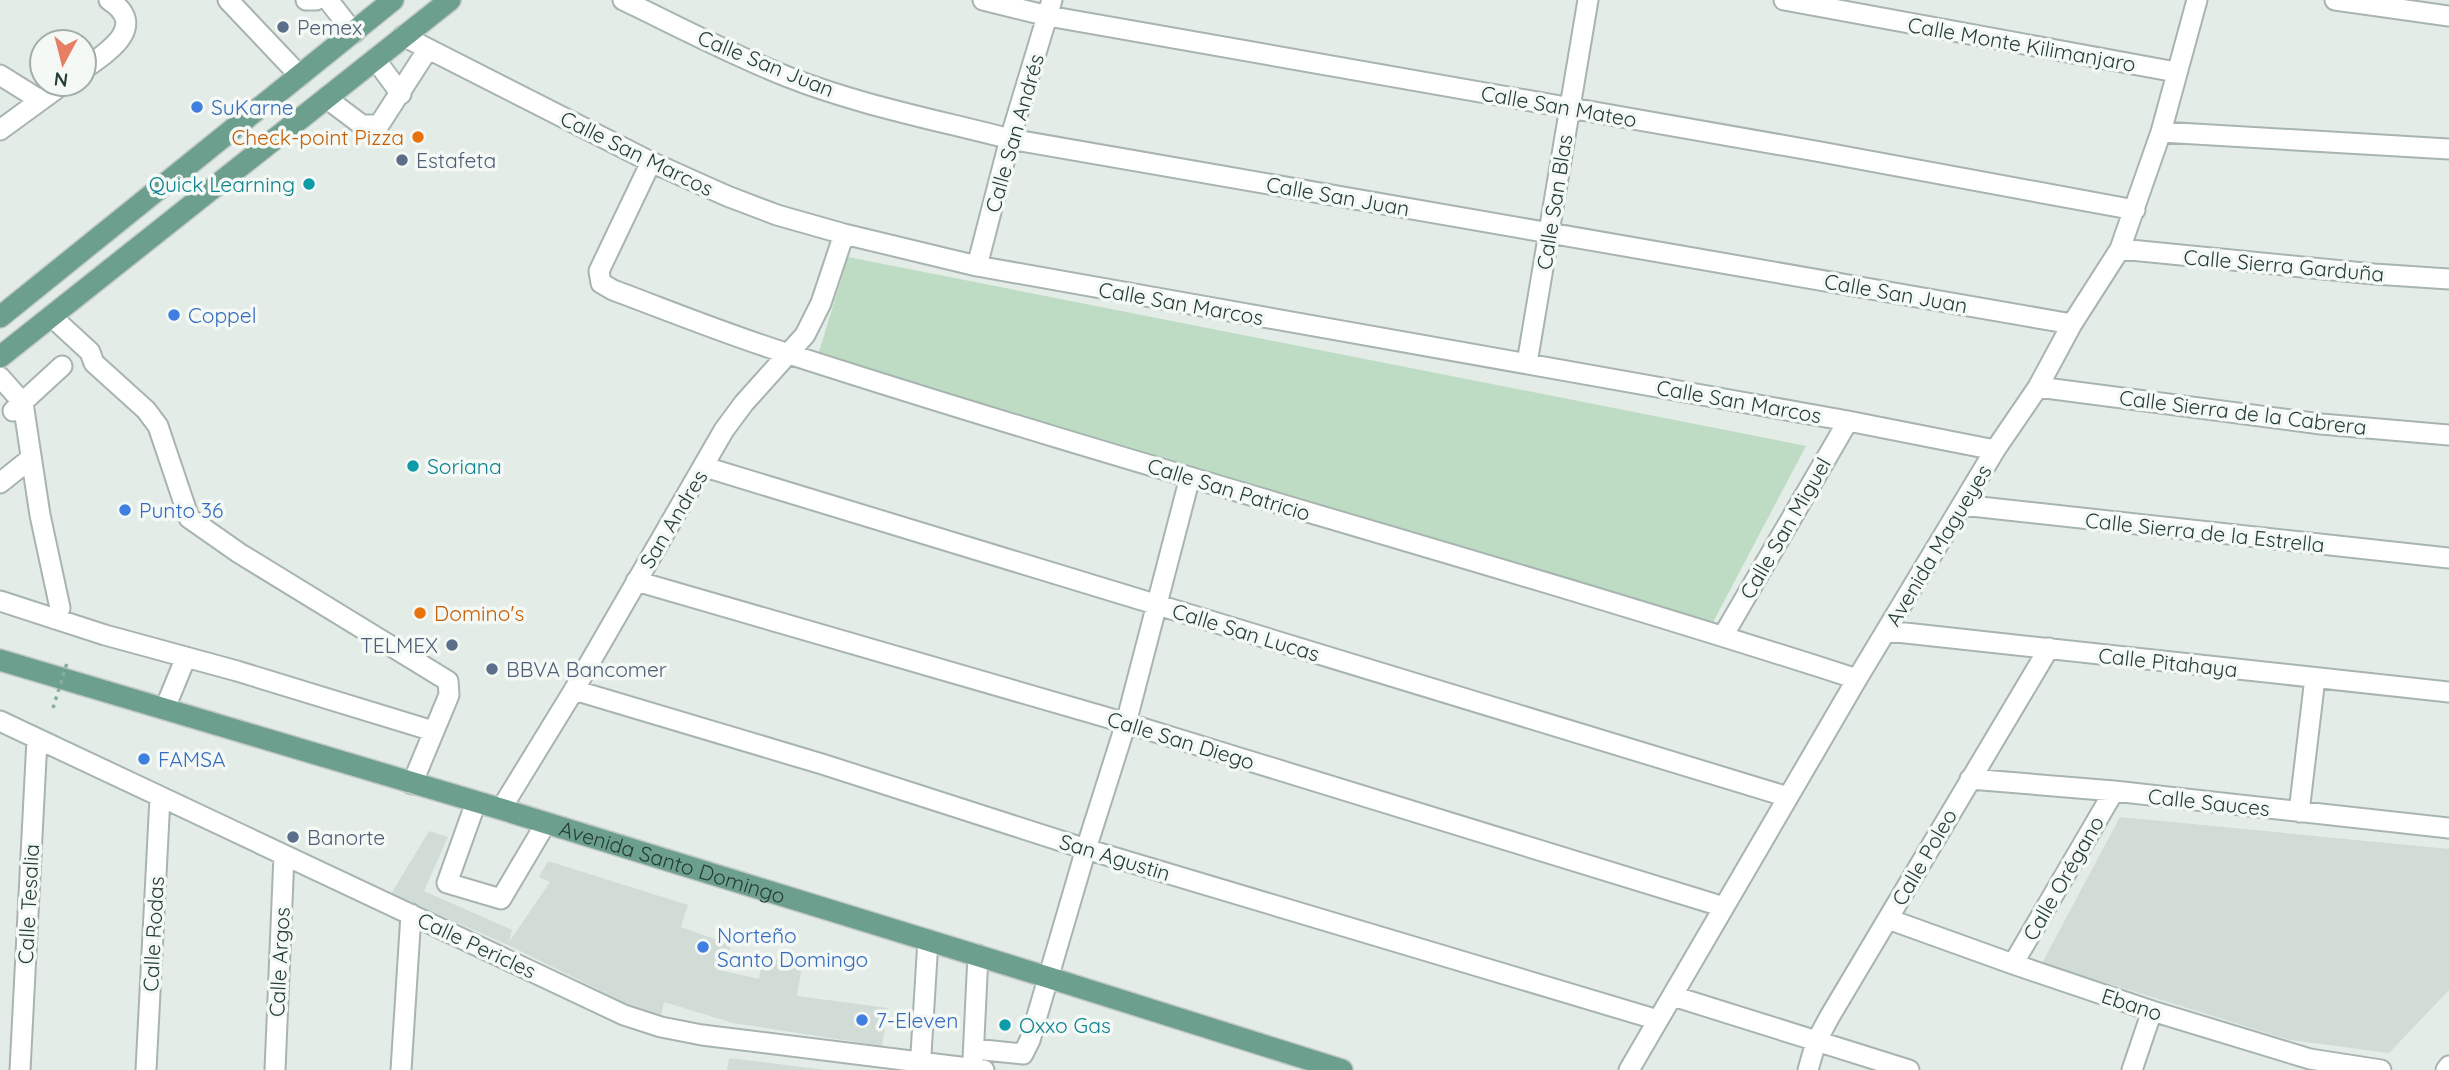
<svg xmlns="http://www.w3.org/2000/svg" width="2449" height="1070" font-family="Quicksand,sans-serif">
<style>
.built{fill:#d2dcd7}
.green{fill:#bedcc4}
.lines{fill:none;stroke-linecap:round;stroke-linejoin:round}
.minor-casing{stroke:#a7b4af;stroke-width:23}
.major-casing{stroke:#c2c9c6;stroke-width:24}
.minor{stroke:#fff;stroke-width:19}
.major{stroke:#6c9f8e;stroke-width:21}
.path-bridge{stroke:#87ae9f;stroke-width:3.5;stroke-dasharray:3.5 5;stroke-linecap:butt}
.service-dot{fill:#5c6f8a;stroke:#f4f9f6;stroke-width:2.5}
.shop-dot{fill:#3f7fe0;stroke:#f4f9f6;stroke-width:2.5}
.food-dot{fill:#e8710a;stroke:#f4f9f6;stroke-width:2.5}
.culture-dot{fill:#0f9aa8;stroke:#f4f9f6;stroke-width:2.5}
.labels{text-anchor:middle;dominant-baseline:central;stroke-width:7;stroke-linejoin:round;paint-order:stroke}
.service-label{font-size:21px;fill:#4e5e75;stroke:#f4f9f6;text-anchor:start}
.street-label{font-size:21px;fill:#253d35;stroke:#f4f9f6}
.shop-label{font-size:21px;fill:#366cbe;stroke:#f4f9f6;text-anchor:start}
.food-label{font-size:21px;fill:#c56008;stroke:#f4f9f6;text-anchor:end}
.culture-label{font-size:21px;fill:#0d838f;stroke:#f4f9f6;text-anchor:start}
</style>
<rect width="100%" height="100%" fill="#e4ece8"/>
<path class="built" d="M 2120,817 L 2449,849 L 2449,990 L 2389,1053 L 2290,1040 L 2042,963 Z
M 429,831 L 448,837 L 424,891 L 512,930 L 509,942 L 550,882 L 539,877 L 548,861 L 688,905 L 681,927 L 731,945 L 724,971 L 759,979 L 763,955 L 802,966 L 797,996 L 888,1008 L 882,1046 L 733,1023 L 664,1002 L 660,1020 L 508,945 L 391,894 Z
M 729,1058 L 826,1070 L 727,1070 Z"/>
<path class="green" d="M 848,257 L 1806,446 L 1711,626 L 818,355 Z"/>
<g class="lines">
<defs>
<path id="minor" d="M 228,0 L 300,76
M 306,0 L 316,0
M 328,0 L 354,33
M 623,0 C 677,26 732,55 788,77 C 859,105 937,120 1010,139 L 2072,324
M 983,0 L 1048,16 L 1821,152 L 2135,210
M 1784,0 L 2176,72
M 2335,0 L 2449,16
M 403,36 L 651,162 L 727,196 L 777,215 L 844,234 L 977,266 L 1848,421 L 1995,450
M 375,59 L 401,94
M 84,69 C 108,52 149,26 109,0
M 0,75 L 40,100
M 326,98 L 362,125 L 379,125 L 428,49
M 0,130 L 63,84
M 2161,132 L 2449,149
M 651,162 L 599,271 L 601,283 L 613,290 C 672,312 731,336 792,355 C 1145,469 1504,565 1857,679
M 2120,249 L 2374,274 L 2449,279
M 977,266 L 1010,139 L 1052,0
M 51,316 L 90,352 L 94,363 L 146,410 L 158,426 L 189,518 L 239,553 L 448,681 L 449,695 L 412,784
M 1527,363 L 1588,0
M 0,377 L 23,403 L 40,515 L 60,608 L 55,619
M 2038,387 L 2321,424 L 2449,435
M 13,411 L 62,366
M 705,467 L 1788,797
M 0,483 L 30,459
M 1962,505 L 2449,558
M 636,581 L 1126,723 L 1724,907
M 0,601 L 105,635 L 237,671 L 433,731
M 1887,631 L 2449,692
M 1723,636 L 1848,421
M 574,690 L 822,764 L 1086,849 L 1658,1020
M 165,708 L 186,657
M 0,721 L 624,1015 L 661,1027 L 702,1035 L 984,1070
M 1970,779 L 2114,791 L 2449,828
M 476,802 L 447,883 L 501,899 L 546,823
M 501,809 L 574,690 L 724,430 L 744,403 L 805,335 L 821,303 L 844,234
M 2299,812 L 2315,678
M 1888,919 L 2013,964 L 2152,1011 L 2310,1059 L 2381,1070
M 2013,964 L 2114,791
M 1673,996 L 1909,1070
M 974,1049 L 1023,1054 L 1030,1040 L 1086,849 L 1126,723 L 1190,477
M 973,1059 L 978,955
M 20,1070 L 37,739
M 146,1070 L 160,797
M 275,1070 L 284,855
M 401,1070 L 411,914
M 920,1070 L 928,940
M 1629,1070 L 1857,679 L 1995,450 L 2038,387 L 2072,324 L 2120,249 L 2161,132 L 2197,0
M 1808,1070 L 1816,1042 L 1830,1016 L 2049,648
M 2132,1070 L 2152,1011
M 2446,1070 L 2449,1066"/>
<g id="major">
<path d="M 0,317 L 393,0"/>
<path d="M 0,357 L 450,0"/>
<path id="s1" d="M 0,660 L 501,809 L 1047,977 L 1342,1070"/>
</g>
</defs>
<use href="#minor" class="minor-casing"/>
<use href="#major" class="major-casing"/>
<use href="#minor" class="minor"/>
<use href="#major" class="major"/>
<path class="path-bridge" d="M 53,708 L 67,663"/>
</g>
<g class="service-dot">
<circle cx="283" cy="27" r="7"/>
<circle cx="402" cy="160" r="7"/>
<circle cx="452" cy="645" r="7"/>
<circle cx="492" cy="669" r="7"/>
<circle cx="293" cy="837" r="7"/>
</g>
<g class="shop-dot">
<circle cx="197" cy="107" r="7"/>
<circle cx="174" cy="315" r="7"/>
<circle cx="125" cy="510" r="7"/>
<circle cx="144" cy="759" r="7"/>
<circle cx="703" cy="947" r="7"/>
<circle cx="862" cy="1020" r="7"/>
</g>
<g class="food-dot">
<circle cx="418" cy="137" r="7"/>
<circle cx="420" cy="613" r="7"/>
</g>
<g class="culture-dot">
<circle cx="309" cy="184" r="7"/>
<circle cx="413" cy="466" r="7"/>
<circle cx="1005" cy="1025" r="7"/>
</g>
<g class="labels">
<g class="service-label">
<text x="297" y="27">Pemex</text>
<text x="416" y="160">Estafeta</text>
<text x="438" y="645" text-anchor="end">TELMEX</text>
<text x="506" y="669">BBVA Bancomer</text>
<text x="307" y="837">Banorte</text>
</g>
<g class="street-label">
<text transform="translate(2022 44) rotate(10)">Calle Monte Kilimanjaro</text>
<text transform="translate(766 63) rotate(22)">Calle San Juan</text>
<text transform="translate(1559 106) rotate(10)">Calle San Mateo</text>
<text transform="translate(1014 133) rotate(-74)">Calle San Andrés</text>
<text transform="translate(637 153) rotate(26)">Calle San Marcos</text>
<text transform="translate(1338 196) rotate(10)">Calle San Juan</text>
<text transform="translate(1554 202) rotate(-81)">Calle San Blas</text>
<text transform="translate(2284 265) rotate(5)">Calle Sierra Garduña</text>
<text transform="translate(1896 293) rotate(10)">Calle San Juan</text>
<text transform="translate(1181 303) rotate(10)">Calle San Marcos</text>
<text transform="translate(1739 401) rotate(10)">Calle San Marcos</text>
<text transform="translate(2243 412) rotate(7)">Calle Sierra de la Cabrera</text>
<text transform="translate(1229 489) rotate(17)">Calle San Patricio</text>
<text transform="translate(673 519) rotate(-59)">San Andres</text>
<text transform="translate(1785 528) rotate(-60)">Calle San Miguel</text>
<text transform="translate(2205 532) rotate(6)">Calle Sierra de la Estrella</text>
<text transform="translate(1938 545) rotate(-59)">Avenida Magueyes</text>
<text transform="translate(1246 632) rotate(17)">Calle San Lucas</text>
<text transform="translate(2168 662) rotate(6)">Calle Pitahaya</text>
<text transform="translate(1181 740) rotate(17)">Calle San Diego</text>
<text transform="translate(2209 802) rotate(6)">Calle Sauces</text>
<text transform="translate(1115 857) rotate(17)">San Agustin</text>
<text transform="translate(1924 857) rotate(-60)">Calle Poleo</text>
<text stroke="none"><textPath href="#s1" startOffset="702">Avenida Santo Domingo</textPath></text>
<text transform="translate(2063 878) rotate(-60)">Calle Orégano</text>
<text transform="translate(28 904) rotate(-87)">Calle Tesalia</text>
<text transform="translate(153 934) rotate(-87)">Calle Rodas</text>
<text transform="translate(477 945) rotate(25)">Calle Pericles</text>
<text transform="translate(279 962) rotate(-87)">Calle Argos</text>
<text transform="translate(2132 1004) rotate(18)">Ebano</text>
</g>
<g class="shop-label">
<text x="211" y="107">SuKarne</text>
<text x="188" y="315">Coppel</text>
<text x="139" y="510">Punto 36</text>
<text x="158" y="759">FAMSA</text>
<text x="717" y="935">Norteño<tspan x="717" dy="24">Santo Domingo</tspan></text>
<text x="876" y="1020">7-Eleven</text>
</g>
<g class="food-label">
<text x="404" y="137">Check-point Pizza</text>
<text x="434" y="613" text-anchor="start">Domino's</text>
</g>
<g class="culture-label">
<text x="295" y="184" text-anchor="end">Quick Learning</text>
<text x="427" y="466">Soriana</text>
<text x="1019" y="1025">Oxxo Gas</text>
</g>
</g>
<g transform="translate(63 63) rotate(187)"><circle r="33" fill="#f4f9f6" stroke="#a1aea9" stroke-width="2"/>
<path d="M0-5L12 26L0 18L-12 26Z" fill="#e87e66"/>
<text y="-10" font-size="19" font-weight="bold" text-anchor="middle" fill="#253d35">N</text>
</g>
</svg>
